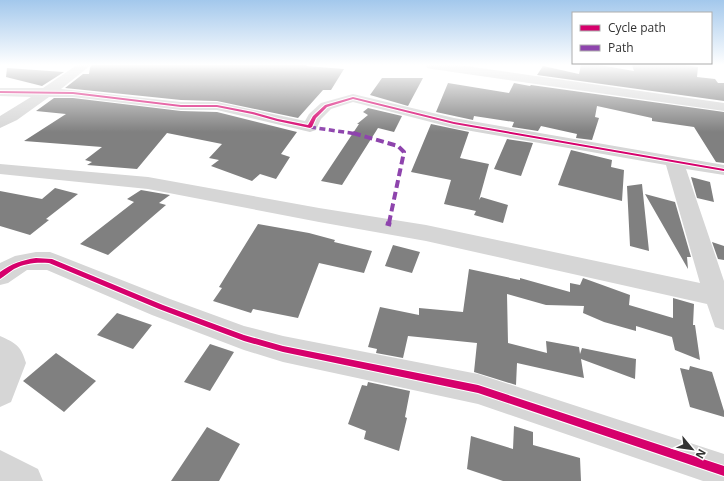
<svg xmlns="http://www.w3.org/2000/svg" width="724" height="481" font-family="'Open Sans',sans-serif">
<style>
.building{fill:#808080}
.lines{fill:none;stroke-linecap:round;stroke-linejoin:round}
.street{fill:#d6d6d6;fill-rule:evenodd}
.quiet-far2{stroke:#8e44ad;stroke-width:3.5;stroke-dasharray:6 3.5;stroke-linecap:butt}
.quiet-far1{stroke:#8e44ad;stroke-width:4;stroke-dasharray:8 4;stroke-linecap:butt}
.quiet{stroke:#8e44ad;stroke-width:5.5;stroke-dasharray:11 5.5;stroke-linecap:butt}
.cycleway-casing{stroke:#fff;stroke-width:2}
.cycleway{fill:#d6006c;fill-rule:evenodd}
</style>
<rect width="100%" height="100%" fill="#fff"/>
<path class="building" d="M 92,65 L 307,65 L 306,66 L 344,69 L 331,90 L 323,90 L 298,118 L 217,101 L 181,100 L 65,88 L 83,74 L 89,74 L 90,68 Z
M 581,65 L 599,65 L 634,71 L 632,65 L 685,65 L 698,67 L 697,77 L 715,79 L 718,83 L 724,83 L 724,101 L 537,75 L 543,66 L 579,74 Z
M 7,68 L 64,72 L 42,86 L 6,77 Z
M 382,78 L 423,78 L 408,106 L 370,95 Z
M 448,83 L 509,93 L 514,83 L 530,86 L 531,85 L 724,112 L 724,163 L 716,162 L 694,127 L 652,121 L 652,118 L 597,106 L 595,117 L 599,118 L 592,140 L 576,138 L 577,134 L 541,126 L 538,131 L 512,127 L 514,122 L 474,116 L 473,120 L 436,112 Z
M 54,98 L 73,98 L 181,111 L 217,112 L 297,132 L 281,154 L 290,157 L 276,179 L 260,174 L 252,181 L 211,166 L 219,160 L 209,158 L 222,144 L 167,133 L 137,169 L 87,165 L 92,162 L 85,160 L 102,147 L 24,141 L 66,114 L 36,111 Z
M 368,108 L 402,116 L 394,132 L 378,128 L 342,185 L 321,181 L 359,124 L 357,124 L 368,115 L 363,112 Z
M 431,124 L 469,132 L 460,158 L 489,164 L 479,200 L 481,197 L 508,205 L 503,223 L 474,215 L 476,211 L 444,204 L 451,180 L 411,172 Z
M 507,139 L 533,143 L 521,176 L 494,169 Z
M 571,150 L 612,160 L 611,167 L 624,170 L 622,201 L 558,185 Z
M 691,177 L 710,182 L 714,202 L 697,198 Z
M 642,184 L 649,251 L 630,246 L 627,186 Z
M 55,188 L 78,194 L 46,219 L 49,220 L 30,235 L 0,226 L 0,191 L 42,199 Z
M 141,190 L 170,195 L 159,203 L 166,205 L 108,255 L 80,244 L 134,202 L 127,199 Z
M 645,194 L 675,202 L 691,257 L 687,257 L 688,269 Z
M 258,224 L 309,233 L 335,240 L 334,242 L 372,251 L 364,273 L 319,263 L 298,318 L 253,309 L 251,313 L 213,301 L 222,288 L 219,287 Z
M 712,242 L 724,246 L 724,260 L 718,259 Z
M 393,245 L 420,252 L 412,273 L 385,266 Z
M 469,269 L 520,280 L 520,278 L 570,292 L 570,283 L 580,285 L 583,278 L 630,295 L 629,305 L 673,318 L 673,298 L 694,304 L 693,325 L 695,325 L 700,360 L 675,350 L 672,337 L 636,326 L 636,331 L 604,322 L 583,313 L 584,306 L 546,305 L 507,294 L 508,343 L 547,353 L 546,341 L 579,347 L 580,354 L 582,348 L 636,359 L 635,379 L 581,359 L 584,378 L 517,363 L 516,385 L 474,372 L 477,343 L 408,336 L 403,358 L 376,353 L 377,349 L 368,347 L 380,307 L 419,315 L 419,308 L 463,312 Z
M 117,313 L 152,325 L 133,349 L 97,335 Z
M 210,344 L 234,352 L 210,391 L 184,382 Z
M 56,353 L 96,381 L 64,412 L 23,381 Z
M 690,366 L 712,372 L 724,411 L 724,417 L 690,407 L 680,368 L 689,370 Z
M 368,382 L 410,391 L 405,417 L 407,418 L 399,451 L 364,439 L 366,431 L 348,424 L 362,385 L 367,386 Z
M 514,426 L 533,432 L 533,445 L 580,458 L 581,481 L 503,481 L 467,469 L 471,436 L 513,449 Z
M 207,427 L 240,444 L 219,481 L 171,481 Z"/>
<g class="lines">
<path class="street" d="M 77,65 L 91,65 L 61,89 L 181,102 L 217,102 L 305,121 L 309,114 L 321,103 L 353,94 L 454,118 L 724,165 L 724,175 L 686,169 L 724,281 L 724,330 L 715,327 L 707,304 L 426,241 L 319,222 L 148,189 L 0,174 L 0,164 L 148,177 L 319,208 L 426,225 L 700,283 L 666,165 L 454,128 L 353,102 L 331,109 L 321,119 L 316,130 L 310,132 L 217,110 L 181,110 L 73,97 L 49,97 L 17,120 L 0,128 L 0,116 L 31,97 L 0,96 L 0,88 L 43,88 Z
M 426,65 L 459,65 L 724,103 L 724,111 L 432,69 L 427,68 Z
M 36,252 L 50,252 L 58,255 L 170,299 L 244,326 L 283,336 L 478,374 L 724,454 L 724,481 L 703,481 L 478,404 L 283,362 L 244,350 L 152,315 L 47,270 L 27,270 L 8,283 L 0,285 L 0,263 L 15,256 Z
M 0,336 C 16,343 21,346 26,363 L 11,402 L 0,407 Z
M 0,450 L 38,469 L 43,481 L 0,481 Z"/>
<path class="quiet-far2" d="M 310,127 L 357,134"/>
<path class="quiet-far1" d="M 353,133 L 398,146 L 404,152 L 389,223"/>
<path class="quiet" d="M 388,226 L 389,222"/>
<defs>
<path id="cycleway" d="M 0,91 L 73,92 L 181,105 L 217,105 L 253,112 L 278,119 L 308,125 L 313,116 L 325,105 L 353,97 L 454,122 L 724,169 L 724,171 L 454,124 L 353,99 L 327,107 L 316,118 L 312,127 L 310,128 L 277,121 L 252,114 L 217,107 L 181,107 L 73,94 L 0,93 Z
M 36,258 L 52,259 L 163,305 L 244,335 L 283,346 L 478,385 L 724,466 L 724,476 L 478,393 L 283,352 L 244,341 L 159,309 L 49,263 C 37,262 25,263 14,269 C 9,272 5,276 0,279 L 0,272 C 11,264 22,260 36,258 Z"/>
</defs>
<use href="#cycleway" class="cycleway-casing"/>
<use href="#cycleway" class="cycleway"/>
</g>
<linearGradient id="sky" x2="0" y2="1"><stop stop-color="#a3c8ec"/><stop offset="0.49" stop-color="#fff"/><stop offset="1" stop-color="#fff" stop-opacity="0"/></linearGradient>
<rect width="724" height="132" fill="url(#sky)"/>
<rect x="572" y="12" width="140" height="52" fill="#ffffff" stroke="#adadad"/>
<rect x="580" y="25" width="20" height="6" fill="#d6006c" stroke="#adadad"/>
<text x="608" y="32" font-size="12" fill="#323232">Cycle path</text>
<rect x="580" y="45" width="20" height="6" fill="#8e44ad" stroke="#adadad"/>
<text x="608" y="52" font-size="12" fill="#323232">Path</text>
<g transform="translate(692 449) rotate(119)" stroke="#ffffff" stroke-width="3" paint-order="stroke">
<path d="M0-3L7 15L0 10L-7 15Z" fill="#323232"/>
<text y="-6" font-size="11" font-weight="bold" text-anchor="middle" fill="#323232">N</text>
</g>
</svg>
